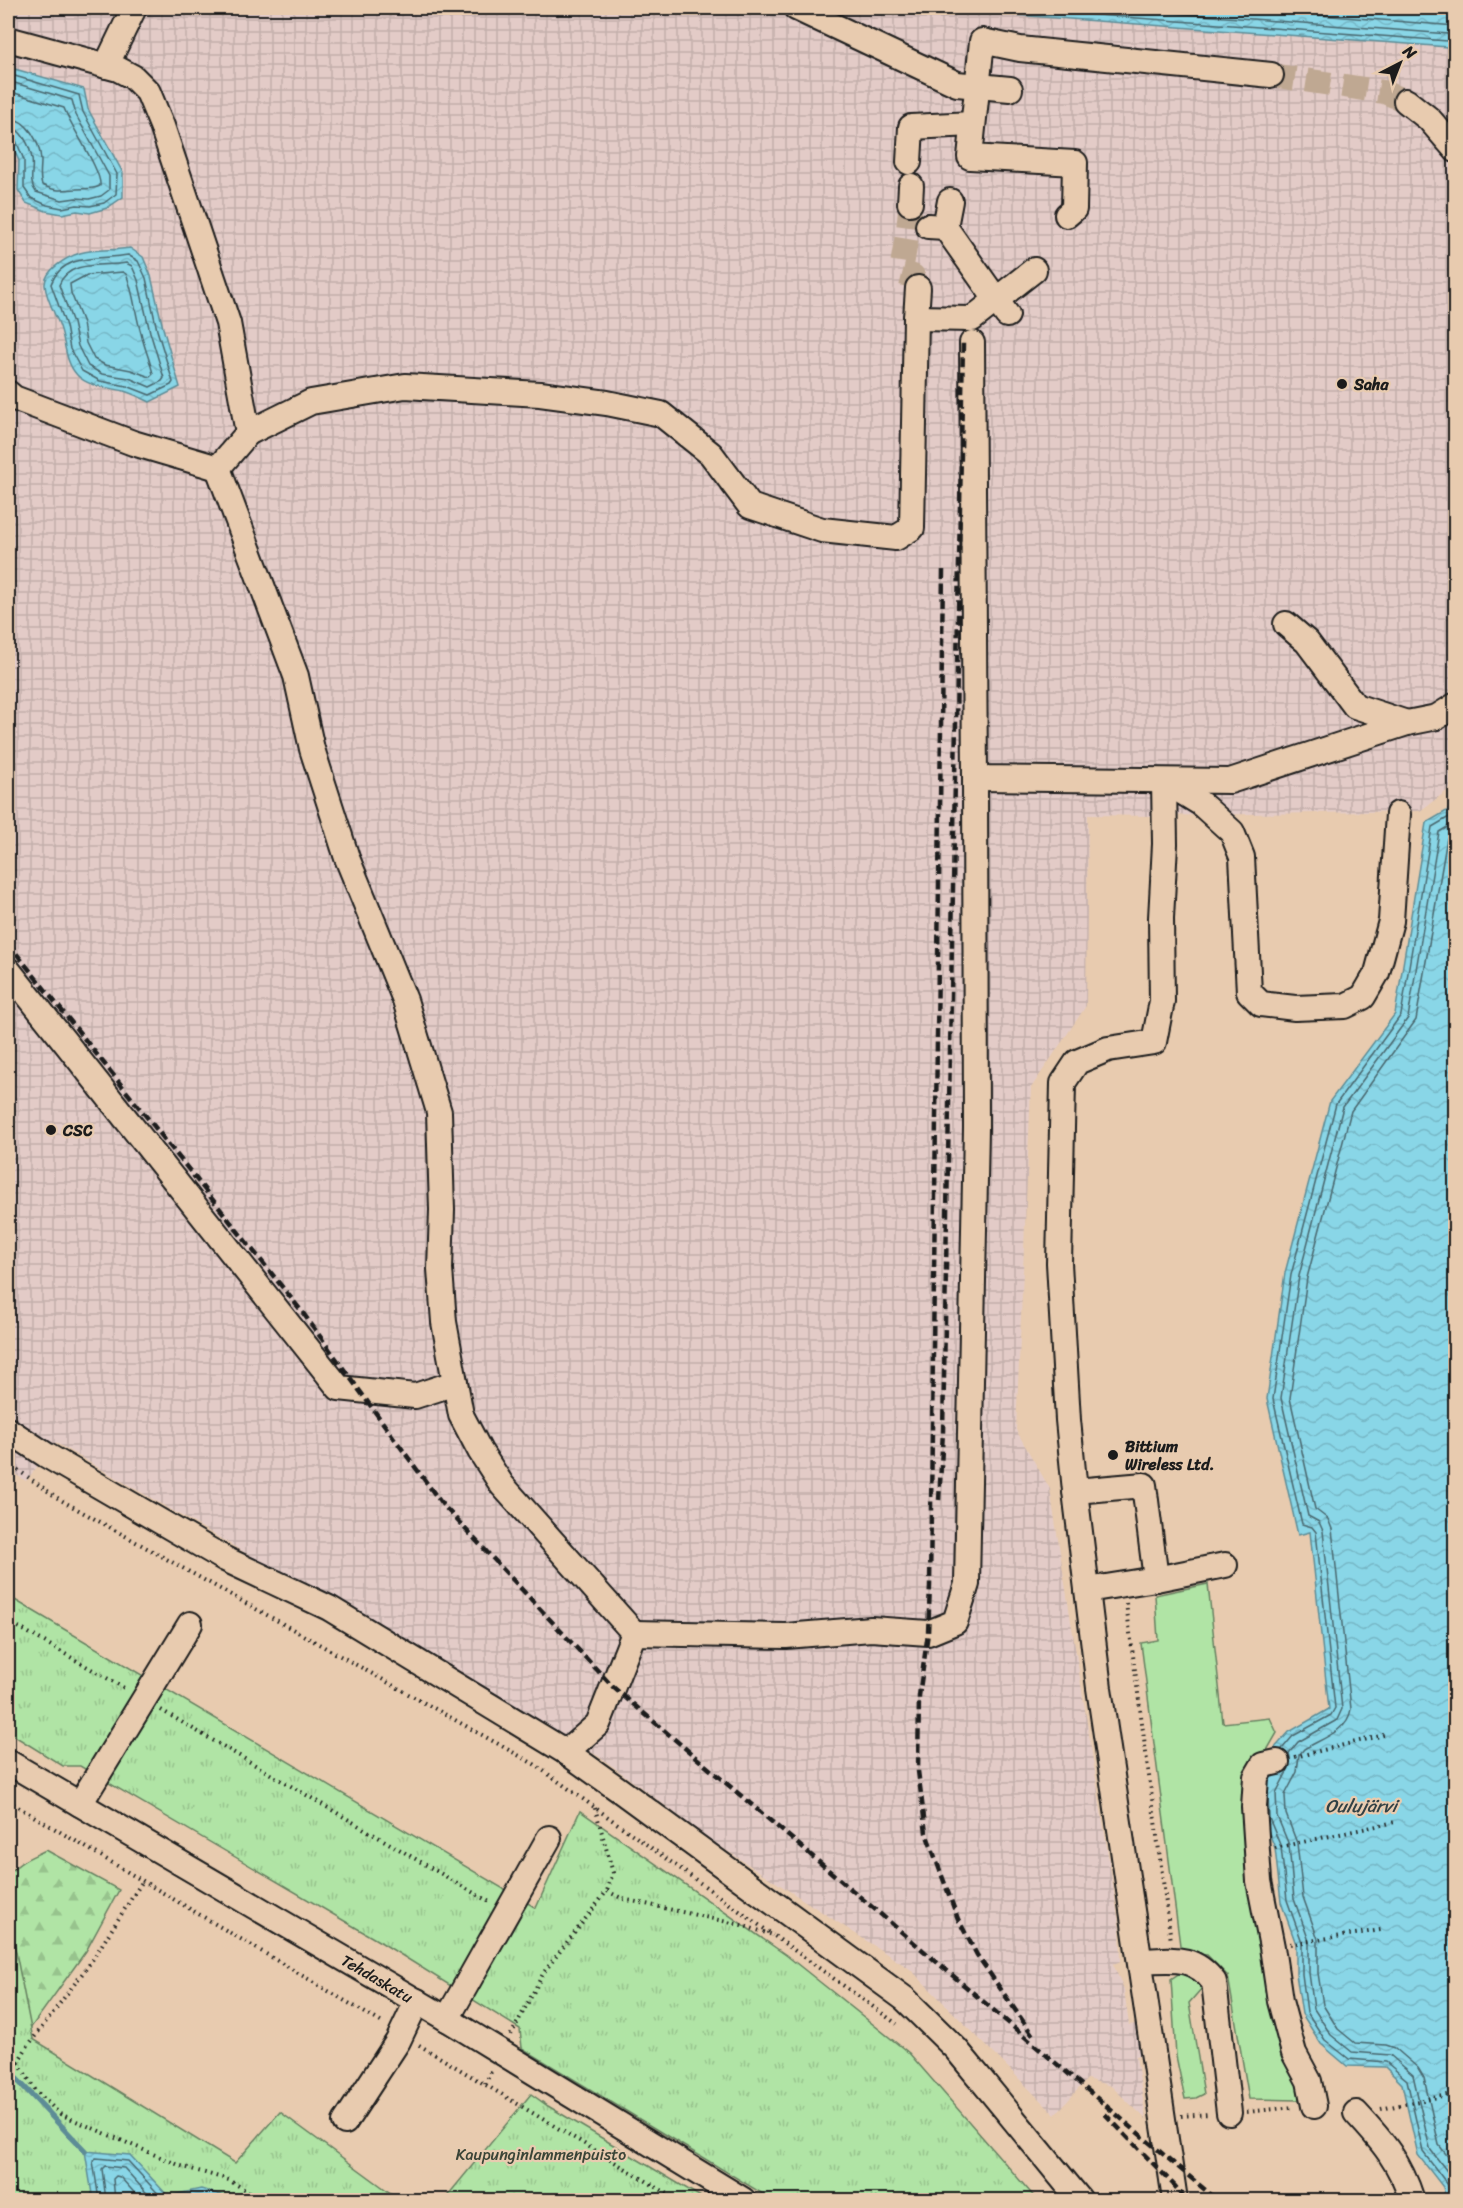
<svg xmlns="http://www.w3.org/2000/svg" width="1463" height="2208" font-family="Sriracha,sans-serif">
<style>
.industrial{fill:url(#industrial-grid)}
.grass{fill:#b0e4a5;stroke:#668060;stroke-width:1.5}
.forest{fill:url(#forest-firs);stroke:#668060;stroke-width:1.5}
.park{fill:url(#park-tufts);stroke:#668060;stroke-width:1.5}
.water{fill:url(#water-waves);stroke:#5d8c96;stroke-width:1.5}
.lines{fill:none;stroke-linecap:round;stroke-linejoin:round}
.shore{stroke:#48666d;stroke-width:1.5}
.stream{stroke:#5d8c96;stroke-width:6}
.minor-tunnel{stroke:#bfa892;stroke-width:24;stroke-dasharray:24 12;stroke-linecap:butt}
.minor-casing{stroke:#1c1c1c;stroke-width:28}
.path{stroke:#1c1c1c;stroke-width:4;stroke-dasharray:1.5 4.5;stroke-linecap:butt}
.minor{stroke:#e8cbaf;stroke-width:24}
.rail{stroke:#1c1c1c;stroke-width:4.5;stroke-dasharray:9 4.5;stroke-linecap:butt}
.poi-dot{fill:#1c1c1c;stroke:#e8cbaf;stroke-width:2}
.labels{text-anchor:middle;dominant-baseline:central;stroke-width:4.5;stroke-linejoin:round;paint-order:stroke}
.poi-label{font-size:16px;font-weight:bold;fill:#1c1c1c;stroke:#e8cbaf;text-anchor:start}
.street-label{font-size:16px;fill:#1c1c1c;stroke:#e8cbaf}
.park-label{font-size:16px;fill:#3a4437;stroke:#e8cbaf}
.water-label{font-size:18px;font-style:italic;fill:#324145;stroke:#e8cbaf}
</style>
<defs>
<pattern id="industrial-grid" width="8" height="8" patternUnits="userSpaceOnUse" patternTransform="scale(1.5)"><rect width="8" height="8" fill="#e3cbc7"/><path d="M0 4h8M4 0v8" fill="none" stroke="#c2aeaa"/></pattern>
<pattern id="forest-firs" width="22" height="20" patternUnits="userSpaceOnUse" patternTransform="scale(1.5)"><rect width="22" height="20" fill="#b0e4a5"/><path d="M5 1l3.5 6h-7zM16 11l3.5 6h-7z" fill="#97c38d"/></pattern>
<pattern id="park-tufts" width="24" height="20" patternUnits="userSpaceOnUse" patternTransform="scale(1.5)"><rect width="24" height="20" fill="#b0e4a5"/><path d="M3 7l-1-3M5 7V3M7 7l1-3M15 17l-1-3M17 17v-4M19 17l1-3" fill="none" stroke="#97c38d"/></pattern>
<pattern id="water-waves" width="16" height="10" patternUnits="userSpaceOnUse" patternTransform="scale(1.5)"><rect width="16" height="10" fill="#89d6e7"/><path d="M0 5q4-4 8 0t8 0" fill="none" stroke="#76b7c6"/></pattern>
</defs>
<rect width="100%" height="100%" fill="#e8cbaf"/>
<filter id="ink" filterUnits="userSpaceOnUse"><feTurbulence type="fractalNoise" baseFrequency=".0167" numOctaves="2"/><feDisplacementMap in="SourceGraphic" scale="12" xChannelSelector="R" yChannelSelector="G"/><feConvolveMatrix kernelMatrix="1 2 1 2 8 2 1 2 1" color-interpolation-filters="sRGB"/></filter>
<g filter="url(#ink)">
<path class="industrial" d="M 8,8 L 980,8 L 1002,14 L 1448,47 L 1455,52 L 1455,785 L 1420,811 L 1150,816 L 1088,815 L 1086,1006 L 1031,1088 L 1016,1430 L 1050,1489 L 1120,1930 L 1121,1961 L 1113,1964 L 1124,1989 L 1129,2025 L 1136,2024 L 1140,2055 L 1136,2056 L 1146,2119 L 1111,2086 L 1087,2079 L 1055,2115 L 910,1969 L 715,1843 L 600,1757 L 571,1742 L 56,1443 L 26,1481 L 8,1470 Z"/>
<path class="grass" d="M 1208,1584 L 1223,1723 L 1270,1718 L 1277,1733 L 1266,1752 L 1263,1774 L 1243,1785 L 1245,1859 L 1277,2024 L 1307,2088 L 1298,2100 L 1249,2099 L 1228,1976 L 1207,1955 L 1181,1953 L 1141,1643 L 1158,1640 L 1155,1595 Z
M 1183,1971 L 1199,1975 L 1202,1988 L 1189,2003 L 1204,2094 L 1196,2098 L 1185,2099 L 1176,2056 L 1171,1979 Z"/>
<path class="forest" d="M 46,1850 L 119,1890 L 86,1951 L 30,2029 C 25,2002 0,1896 9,1876 C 16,1862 32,1857 46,1850 Z"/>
<path class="park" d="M 8,1596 L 536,1908 L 580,1811 L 786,1955 L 909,2053 L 1037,2200 L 773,2200 L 522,2048 L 520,2029 L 382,1943 L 80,1766 L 63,1766 L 8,1732 Z
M 8,1912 L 33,2039 L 235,2163 L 280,2112 L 400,2200 L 8,2200 Z
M 531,2094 L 548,2106 L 706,2200 L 444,2200 Z"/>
<path class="water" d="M 965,8 L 1455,8 L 1455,52 L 1448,47 L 1002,14 Z
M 8,67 L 84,89 L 88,109 L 123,173 L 123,197 L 107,208 L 90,213 L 77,211 L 62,214 L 46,211 L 26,203 L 18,190 L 19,161 L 8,136 Z
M 130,248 L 143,257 L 151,276 L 163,328 L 180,387 L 150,402 C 142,398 133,394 124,391 C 110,387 89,388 77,375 C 64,361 66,341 59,324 C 54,312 46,298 45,285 C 44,270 67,257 80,253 C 96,248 113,251 130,248 Z
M 1455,806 L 1455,2200 L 1446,2200 L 1443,2187 L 1418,2155 L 1402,2084 L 1385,2067 L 1347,2066 L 1321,2044 L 1302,2014 L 1296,1974 L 1296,1944 L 1281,1902 L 1275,1848 L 1264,1820 L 1262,1790 L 1271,1752 L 1289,1732 L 1329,1709 L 1310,1532 L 1298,1535 L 1267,1399 L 1285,1273 L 1330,1101 L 1395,1014 L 1426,823 Z
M 85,2151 L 130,2155 L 168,2196 L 201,2189 L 238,2200 L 93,2200 Z"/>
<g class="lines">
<path class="shore" d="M 1002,8 L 1448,41 L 1456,45
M 1106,8 L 1449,34 L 1456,36
M 1231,8 L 1456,26
M 8,74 L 79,95 L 83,112 L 117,174 L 116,194 L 104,203 L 90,206 L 77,205 L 62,208 L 47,205 L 31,198 L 24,188 L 24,160 L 15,138 L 8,134
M 8,81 L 72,100 L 76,115 L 109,176 L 109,190 L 101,196 L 89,199 L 76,198 L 62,200 L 36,192 C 28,182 34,171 32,159 C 30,146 22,128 8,127
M 8,91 L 64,108 C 71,127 102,171 100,186 C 91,190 85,188 76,189 C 61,190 57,192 42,185 C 39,177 41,169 41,161 C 40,142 28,119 8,118
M 128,255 L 138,261 L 146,278 L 157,330 L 173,382 L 171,385 L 150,395 L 127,386 L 100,381 L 82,371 L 70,349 L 66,326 L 51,284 C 63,252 101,260 128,255 Z
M 126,263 L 132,266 L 138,280 L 150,332 L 164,378 L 162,381 L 150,387 L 129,378 L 102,374 L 88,366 L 78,346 L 73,323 L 59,285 C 69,259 105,267 126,263 Z
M 123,272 L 126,274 C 134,292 135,314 141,333 C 144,347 150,360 153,374 L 150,377 L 131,370 L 105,365 L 94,359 L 86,343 L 83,323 L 71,293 L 70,284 L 87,275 Z
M 1456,832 L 1447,838 L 1416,1020 L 1351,1111 L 1307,1278 L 1290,1398 L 1315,1509 L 1328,1519 L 1332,1529 L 1351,1709 C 1348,1731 1321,1739 1304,1749 L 1299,1755 L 1297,1772 L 1285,1795 L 1286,1814 L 1297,1843 L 1303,1897 L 1318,1939 L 1318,1973 L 1323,2005 L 1338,2029 L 1355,2043 L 1386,2045 L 1395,2048 L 1418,2068 L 1424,2078 L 1439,2145 L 1456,2167
M 1282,1749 L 1293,1736 L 1331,1715 L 1335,1708 L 1316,1532 L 1312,1527 L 1302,1524 L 1273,1399 L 1291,1275 L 1336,1104 L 1401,1015 L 1432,827 L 1456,813
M 1290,1758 L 1289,1753 L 1298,1742 L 1337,1720 L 1342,1709 L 1323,1531 L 1319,1522 L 1308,1516 L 1281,1398 L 1299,1276 L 1343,1107 L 1408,1018 L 1439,832 L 1456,822
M 1289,1768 L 1276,1793 L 1277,1816 L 1289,1845 L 1294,1899 L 1309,1941 L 1309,1973 L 1314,2009 L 1331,2035 L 1352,2052 L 1390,2055 L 1413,2075 L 1430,2149 L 1456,2183
M 1268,1795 L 1269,1818 L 1281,1847 L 1287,1900 L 1302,1942 L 1302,1974 L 1307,2012 L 1325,2040 L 1349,2059 L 1386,2062 L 1407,2080 L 1423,2152 L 1448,2185 L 1451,2200
M 99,2200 L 93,2161 L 96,2158 L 128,2161 L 164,2200
M 106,2200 L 102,2169 L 105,2166 L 124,2168 L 153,2200
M 115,2200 L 113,2179 L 116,2176 L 120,2177 L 141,2200"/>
<path class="stream" d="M 8,2070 L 85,2151"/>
<path class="minor-tunnel" d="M 1271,75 L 1384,92 L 1406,101
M 910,203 C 910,227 904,249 901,273 L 913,276 L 918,288"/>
<defs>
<g id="minor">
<path d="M 796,8 L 957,84 L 1010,89"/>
<path d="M 8,39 L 118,69 L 133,77 L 148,92 L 162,126 L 228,323 L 248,433 L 218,468 L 133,443 L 14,398 L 8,393"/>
<path d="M 106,66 L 134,8"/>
<path d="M 1406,101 L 1429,119 L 1456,150"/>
<path d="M 909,162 L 911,127 L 973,124"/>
<path d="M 910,203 L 911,186"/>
<path d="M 1067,215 L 1074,209 L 1075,163 L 970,157 L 982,41 L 1020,49 L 1271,75"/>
<path d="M 928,226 L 945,227 L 1007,315"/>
<path d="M 945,227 L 950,201"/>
<path d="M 916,318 L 918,288"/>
<path d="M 972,343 L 975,778 L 1230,781 L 1407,723 L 1437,717 L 1456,705"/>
<path d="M 248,433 L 311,402 L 405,386 L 540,394 L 607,403 L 661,414 L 711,454 L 750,506 L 822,530 L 896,538 L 912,528 L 916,318 L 972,319 L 1034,270"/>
<path d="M 218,468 L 296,676 L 312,749 L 347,858 L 405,1000 L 439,1112 L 442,1210 L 440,1269 L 444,1322 L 461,1415 L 480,1451 L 502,1485 L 634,1633"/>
<path d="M 1286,624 L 1307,642 L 1355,706 L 1407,723"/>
<path d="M 1164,781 L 1165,844 L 1161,918 L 1162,1001 L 1154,1042 L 1108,1049 L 1077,1062 L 1063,1083 L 1059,1263 L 1068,1420 L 1075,1491 L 1099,1688 L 1175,2200"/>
<path d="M 1164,781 L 1200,803 L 1232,832 L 1242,857 L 1249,992 L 1261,1004 L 1295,1008 L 1345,1006 L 1363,997 L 1377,973 L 1391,921 L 1398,814"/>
<path d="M 8,970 L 339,1388 L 415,1396 L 455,1383"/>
<path d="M 8,1430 L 46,1455 L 225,1559 L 329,1608 L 566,1752 L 618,1789 L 905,1999 L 956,2049 L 1080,2200"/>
<path d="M 1075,1491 L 1144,1485 L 1156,1579"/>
<path d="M 1087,1590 L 1156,1579 L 1225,1565"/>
<path d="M 566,1752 L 598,1724 L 634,1633 L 786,1636 L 871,1629 L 928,1633 L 955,1622 L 967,1584 L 976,1128 L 975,778"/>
<path id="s1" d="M 8,1762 L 447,2019 L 743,2200"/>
<path d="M 1277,1762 L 1263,1765 L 1256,1777 L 1254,1807 L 1259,1881 L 1272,1947 L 1280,2001 L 1294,2053 L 1309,2081 L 1314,2106"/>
<path d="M 80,1804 L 190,1624"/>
<path d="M 1140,1961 C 1172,1960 1192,1954 1214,1982 L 1229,2113"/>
<path d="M 447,2019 L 549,1838"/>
<path d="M 1356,2113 C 1383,2142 1400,2162 1412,2200"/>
<path d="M 345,2122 L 398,2041 L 417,2001"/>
</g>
</defs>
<use href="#minor" class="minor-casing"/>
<path class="path" d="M 8,1463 L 59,1499 L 534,1764 L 773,1935
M 1126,1603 L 1171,1941
M 8,1621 L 126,1689
M 161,1710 L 491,1903
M 1295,1757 L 1384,1735
M 8,1801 L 384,2024
M 595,1808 L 613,1873 L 607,1891
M 1275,1848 L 1395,1822
M 1290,1944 L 1381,1930
M 511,2035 L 544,1972 L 607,1891 L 623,1899 L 741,1925 L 773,1935 L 897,2024
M 419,2045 L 678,2200
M 8,2058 L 18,2062 L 36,2091 L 60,2114 L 181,2166 L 229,2180 L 255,2196 L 259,2200
M 18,2062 L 27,2047 L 91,1962 L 142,1882
M 485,2084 L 493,2068
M 1381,2109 L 1456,2093
M 1247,2112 L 1294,2107
M 1181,2116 L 1210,2114"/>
<use href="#minor" class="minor"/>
<path class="rail" d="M 943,570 L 930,1586 L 928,1633 L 919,1696 L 918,1771 L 926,1833 L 958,1919 L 977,1955 L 1034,2037
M 8,943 L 303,1313 L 442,1504 L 613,1687 L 1217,2200
M 939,1500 L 943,1432 L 963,342
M 1105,2114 L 1174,2185 L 1186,2200"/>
</g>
</g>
<g class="poi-dot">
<circle cx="1342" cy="384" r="6"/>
<circle cx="51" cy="1130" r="6"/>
<circle cx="1113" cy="1455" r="6"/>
</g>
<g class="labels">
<g class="poi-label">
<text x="1354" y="384">Saha</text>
<text x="63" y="1130">CSC</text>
<text x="1125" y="1446">Bittium<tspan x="1125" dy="18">Wireless Ltd.</tspan></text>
</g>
<g class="street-label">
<text stroke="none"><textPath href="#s1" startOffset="428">Tehdaskatu</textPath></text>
</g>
<g class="park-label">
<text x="541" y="2154">Kaupunginlammenpuisto</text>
</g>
<g class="water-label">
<text x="1361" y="1806">Oulujärvi</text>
</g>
</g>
<rect width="1463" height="2208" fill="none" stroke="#e8cbaf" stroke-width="30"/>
<rect x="15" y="15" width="1433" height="2178" fill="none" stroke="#1c1c1c" stroke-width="2" filter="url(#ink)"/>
<g transform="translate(1400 63) rotate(42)" stroke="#e8cbaf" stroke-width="4.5" paint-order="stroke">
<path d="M0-4.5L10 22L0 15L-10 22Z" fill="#1c1c1c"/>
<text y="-9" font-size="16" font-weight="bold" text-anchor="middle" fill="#1c1c1c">N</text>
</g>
</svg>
